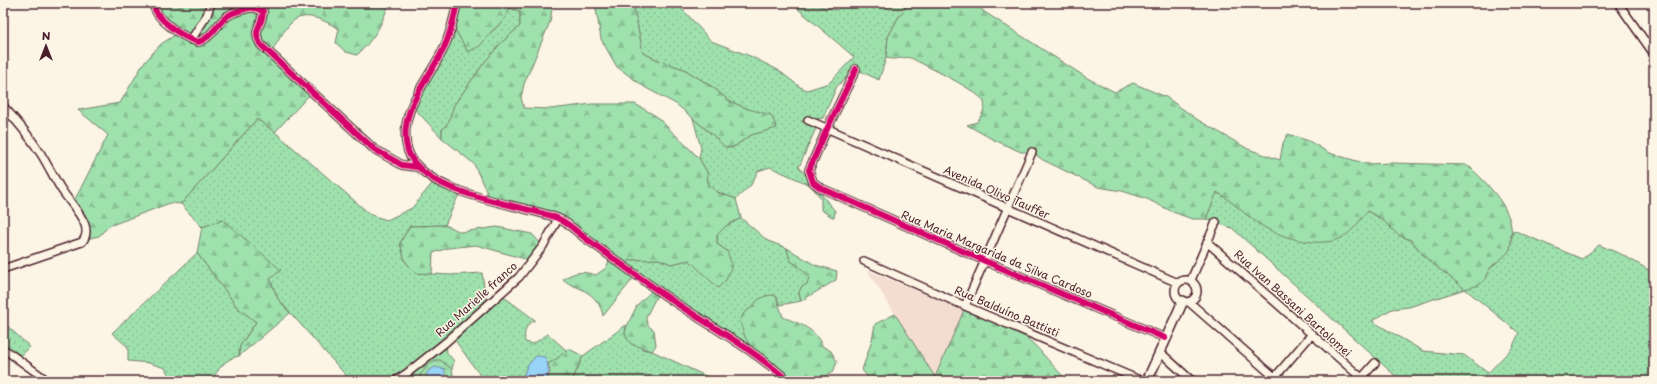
<svg xmlns="http://www.w3.org/2000/svg" width="1657" height="384" font-family="'Playpen Sans',sans-serif">
<style>
.built{fill:#f3ddd1}
.green{fill:url(#green-dots);stroke:#74806c;fill-rule:evenodd}
.forest{fill:url(#forest-firs);stroke:#74806c}
.wetland{fill:url(#wetland-marsh);stroke:#74806c}
.water{fill:#98d3f8;stroke:#798ba6}
.lines{fill:none;stroke-linecap:round;stroke-linejoin:round}
.minor-casing{stroke:#4a1f2b;stroke-width:10}
.tertiary-casing{stroke:#4a1f2b;stroke-width:12}
.minor{stroke:#fcf5e5;stroke-width:7}
.tertiary{stroke:#fcf5e5;stroke-width:9}
.cycleway-casing{stroke:#fcf5e5;stroke-width:8}
.cycleway{stroke:#d6006c;stroke-width:6}
.labels{text-anchor:middle;dominant-baseline:central;stroke-width:3;stroke-linejoin:round;paint-order:stroke}
.street-label{font-size:11px;fill:#4a1f2b;stroke:#fcf5e5}
</style>
<defs>
<pattern id="green-dots" width="8" height="8" patternUnits="userSpaceOnUse"><rect width="8" height="8" fill="#9ee1ad"/><path d="M2 2h.1M6 6h.1" fill="none" stroke="#8ac195" stroke-width="1.8" stroke-linecap="round"/></pattern>
<pattern id="forest-firs" width="22" height="20" patternUnits="userSpaceOnUse"><rect width="22" height="20" fill="#9ee1ad"/><path d="M5 1l3.5 6h-7zM16 11l3.5 6h-7z" fill="#8ac195"/></pattern>
<pattern id="wetland-marsh" width="20" height="14" patternUnits="userSpaceOnUse"><rect width="20" height="14" fill="#9ee1ad"/><path d="M1 5h8M5 5V1M11 12h8M15 12V8" fill="none" stroke="#8ac195"/></pattern>
</defs>
<rect width="100%" height="100%" fill="#fcf5e5"/>
<filter id="ink" filterUnits="userSpaceOnUse"><feTurbulence type="fractalNoise" baseFrequency=".025" numOctaves="2"/><feDisplacementMap in="SourceGraphic" scale="8" xChannelSelector="R" yChannelSelector="G"/><feConvolveMatrix kernelMatrix="1 2 1 2 8 2 1 2 1" color-interpolation-filters="sRGB"/></filter>
<g filter="url(#ink)">
<path class="built" d="M 867,270 L 964,310 L 935,377 L 895,314 Z"/>
<path class="green" d="M 633,3 L 677,3 L 711,41 L 750,56 L 778,70 L 800,87 L 807,90 L 829,83 L 854,57 L 791,3 L 817,3 L 817,5 L 837,10 L 844,3 L 909,3 L 898,18 L 888,37 L 886,58 L 879,80 L 856,69 L 837,86 L 823,118 L 801,121 L 816,128 L 799,167 L 835,211 L 834,218 L 821,210 L 821,198 L 810,185 L 770,167 L 758,171 L 751,185 L 736,199 L 717,192 L 708,183 L 707,172 L 699,158 L 701,148 L 693,118 L 713,135 L 725,147 L 732,148 L 751,135 L 777,127 L 748,109 L 729,101 L 714,88 L 684,69 L 660,61 L 643,53 Z
M 510,8 L 520,11 L 520,26 L 500,44 L 484,63 L 454,105 L 450,121 L 442,130 L 442,138 L 412,106 L 453,26 L 468,51 L 480,45 L 491,32 L 503,21 Z
M 257,119 L 275,132 L 371,215 L 387,220 L 412,208 L 435,180 L 460,192 L 445,225 L 410,226 L 400,243 L 405,261 L 415,273 L 450,275 L 482,273 L 487,306 L 500,294 L 535,320 C 525,325 524,331 525,342 L 533,344 L 548,334 L 566,350 L 558,358 L 548,364 L 544,357 L 527,366 L 523,377 L 519,381 L 484,381 L 452,336 L 395,381 L 351,381 L 278,299 L 270,279 L 280,270 L 223,220 L 202,227 L 181,204 Z
M 1216,192 L 1229,199 L 1259,224 L 1355,227 L 1367,211 L 1382,219 L 1398,235 L 1411,240 L 1427,259 L 1485,280 L 1487,272 L 1510,249 L 1513,230 L 1582,259 L 1599,245 L 1623,255 L 1654,273 L 1654,381 L 1401,381 L 1232,228 L 1206,219 ZM 1465,289 L 1519,333 L 1512,348 L 1488,373 L 1464,355 L 1423,351 L 1372,321 L 1392,309 L 1409,307 Z
M 741,218 L 768,241 L 787,248 L 790,260 L 805,272 L 809,278 L 807,284 L 799,293 L 801,301 L 780,305 L 776,296 L 758,300 L 751,308 L 744,313 L 757,357 L 624,265 L 630,260 L 659,259 L 671,264 L 727,251 L 717,244 L 717,235 L 726,226 Z
M 197,253 L 238,308 L 256,322 L 240,346 L 239,356 C 224,359 219,369 211,381 L 166,381 L 168,374 L 165,368 L 149,363 L 128,361 L 128,347 L 112,333 Z
M 3,322 L 30,347 L 18,359 L 3,349 Z
M 626,325 L 625,334 L 642,349 L 652,351 L 710,378 L 713,381 L 572,381 L 583,356 Z"/>
<path class="forest" d="M 131,3 L 389,3 C 382,25 374,39 357,55 L 346,52 L 336,43 L 339,29 C 326,21 305,10 292,22 C 285,28 275,46 270,54 L 312,92 L 275,132 L 257,119 L 181,204 L 170,203 L 109,226 L 99,236 L 85,239 L 86,233 L 72,205 L 108,135 L 78,110 L 120,103 L 143,64 L 161,44 L 178,33 L 152,4 Z
M 457,3 L 553,3 L 550,22 L 524,84 L 521,98 L 524,108 L 550,109 L 592,104 L 635,104 L 656,116 L 699,158 L 707,172 L 708,183 L 717,192 L 736,199 L 741,218 L 726,226 L 717,235 L 717,244 L 727,251 L 732,265 L 726,280 L 718,288 L 689,260 L 671,264 L 659,259 L 630,260 L 624,266 L 636,275 L 603,316 C 601,305 595,297 585,291 C 577,286 570,286 563,279 C 577,271 581,271 596,275 L 606,268 L 611,256 L 558,219 L 490,200 L 474,164 L 442,138 L 442,130 L 449,121 L 454,105 L 484,63 L 500,44 L 520,26 L 520,11 L 510,8 L 503,21 L 491,32 L 480,46 L 468,52 L 453,26 Z
M 595,3 L 633,3 L 643,53 L 660,61 L 684,69 L 714,88 L 729,101 L 748,109 L 771,115 L 777,128 L 751,135 L 732,148 L 725,147 L 713,135 L 676,104 L 646,88 L 617,67 L 601,39 Z
M 909,3 L 978,3 L 983,11 L 1087,78 L 1115,92 L 1133,83 L 1166,97 L 1198,120 L 1248,149 L 1280,160 L 1283,143 L 1288,134 L 1309,141 L 1329,153 L 1367,164 L 1392,163 L 1468,165 C 1487,184 1516,210 1511,240 C 1511,242 1511,247 1510,249 C 1503,262 1488,262 1485,280 L 1479,285 L 1465,289 L 1427,259 L 1411,240 L 1398,235 L 1382,219 L 1367,211 C 1360,221 1350,235 1339,239 C 1315,248 1279,237 1259,224 C 1244,214 1232,201 1217,192 L 1206,219 L 1192,219 L 1173,212 L 1147,199 L 1122,191 L 1098,187 L 1043,160 L 1032,152 L 1021,152 L 992,139 L 967,125 L 977,122 C 981,116 986,109 984,102 C 980,91 924,65 911,58 C 901,56 897,61 886,58 L 888,37 L 898,18 Z
M 223,220 L 281,270 L 270,279 L 278,299 L 290,313 L 239,356 L 240,346 L 256,322 L 238,308 L 197,253 L 202,227 Z
M 445,225 L 461,232 L 497,227 L 532,234 L 543,246 L 532,261 L 476,245 L 448,248 L 433,253 L 432,274 L 415,273 L 405,261 L 400,243 L 410,226 Z
M 787,248 L 815,265 L 837,271 L 836,280 L 801,301 L 799,293 L 801,287 L 807,284 L 809,278 L 805,272 L 790,260 Z
M 654,287 L 659,291 L 646,317 C 646,324 649,327 654,330 L 656,345 L 652,351 L 631,344 C 629,341 626,337 625,333 C 625,329 636,307 638,304 C 645,297 648,296 654,287 Z
M 772,295 L 776,296 L 783,317 C 800,324 815,328 822,346 L 831,351 L 837,362 L 833,372 L 823,377 L 821,381 L 788,381 L 757,357 L 745,337 L 740,321 L 744,313 L 751,308 L 758,300 L 765,296 Z
M 964,310 C 981,317 1005,324 1020,333 C 1038,344 1051,367 1069,381 L 891,381 L 890,379 L 871,381 L 862,370 L 872,340 L 875,324 L 895,314 L 935,377 Z
M 446,342 L 447,353 L 454,361 L 452,369 L 440,360 L 420,375 L 421,381 L 403,381 L 402,377 Z
M 569,349 L 583,356 L 572,381 L 547,381 L 550,372 L 548,364 L 558,358 L 566,350 Z"/>
<path class="wetland" d="M 435,360 L 440,360 L 452,369 L 454,381 L 421,381 L 420,375 L 429,364 Z"/>
<path class="water" d="M 536,356 L 545,357 C 549,366 549,371 547,381 L 524,381 L 523,377 L 527,366 Z
M 435,367 L 445,369 L 445,377 L 442,381 L 430,381 L 426,375 L 428,371 Z"/>
<g class="lines">
<defs>
<path id="minor" d="M 153,3 C 155,19 182,37 198,42 C 210,39 216,26 225,18 C 230,13 238,11 245,9 C 250,7 257,8 263,11 C 263,26 251,29 261,45 L 374,149 L 402,165 L 417,167
M 457,3 C 454,19 450,35 443,50 C 428,80 396,114 408,151 C 424,196 518,203 557,218 C 567,222 576,231 585,238 C 609,255 633,273 657,290 C 700,321 749,345 788,381
M 1618,3 L 1654,54
M 191,40 L 207,15 L 211,3
M 856,69 L 827,129 L 809,170 L 813,182 L 821,188 L 985,261 L 1165,338
M 3,106 C 17,121 30,137 41,154 C 49,167 55,180 63,192 C 70,202 81,214 85,225 C 87,231 86,238 82,242 L 3,269
M 808,120 L 1178,283
M 1207,242 L 1365,381
M 864,261 L 965,306 L 1142,381
M1175 291a11 11 0 1 1 22 0a11 11 0 1 1-22 0Z
M 1191,280 L 1216,222
M 1189,302 L 1279,381
M 965,306 L 1032,152
M 3,349 L 8,352 L 48,381
M 1160,352 L 1192,381
M 1275,377 L 1312,334
M 395,381 L 406,374 L 446,342 L 519,277 L 543,246 L 558,219
M 1359,381 L 1375,363"/>
<path id="tertiary" d="M 1147,381 L 1183,301"/>
</defs>
<use href="#minor" class="minor-casing"/>
<use href="#tertiary" class="tertiary-casing"/>
<use href="#minor" class="minor"/>
<use href="#tertiary" class="tertiary"/>
<defs>
<path id="cycleway" d="M 153,3 C 155,19 182,37 198,42 C 210,39 216,26 225,18 C 230,13 238,11 245,9 C 250,7 257,8 263,11 C 263,26 251,29 261,45 L 374,149 L 402,165 L 417,167
M 457,3 C 454,19 450,35 443,50 C 428,80 396,114 408,151 C 424,196 518,203 557,218 C 567,222 576,231 585,238 C 609,255 633,273 657,290 C 700,321 749,345 788,381
M 856,69 L 827,129 L 809,170 L 813,182 L 821,188 L 985,261 L 1165,338"/>
</defs>
<use href="#cycleway" class="cycleway-casing"/>
<use href="#cycleway" class="cycleway"/>
</g>
</g>
<g class="labels">
<g class="street-label">
<text transform="translate(997 192) rotate(24)">Avenida Olivo Tauffer</text>
<text transform="translate(997 254) rotate(23)">Rua Maria Margarida da Silva Cardoso</text>
<text transform="translate(476 299) rotate(-42)">Rua Marielle franco</text>
<text transform="translate(1293 303) rotate(42)">Rua Ivan Bassani Bartolomei</text>
<text transform="translate(1007 311) rotate(23)">Rua Balduíno Battisti</text>
</g>
</g>
<rect width="1657" height="384" fill="none" stroke="#fcf5e5" stroke-width="16"/>
<rect x="8" y="8" width="1641" height="368" fill="none" stroke="#4a1f2b" stroke-width="1.5" filter="url(#ink)"/>
<g transform="translate(46 46)" stroke="#fcf5e5" stroke-width="3" paint-order="stroke">
<path d="M0-3L7 15L0 10L-7 15Z" fill="#4a1f2b"/>
<text y="-6" font-size="11" font-weight="bold" text-anchor="middle" fill="#4a1f2b">N</text>
</g>
</svg>
